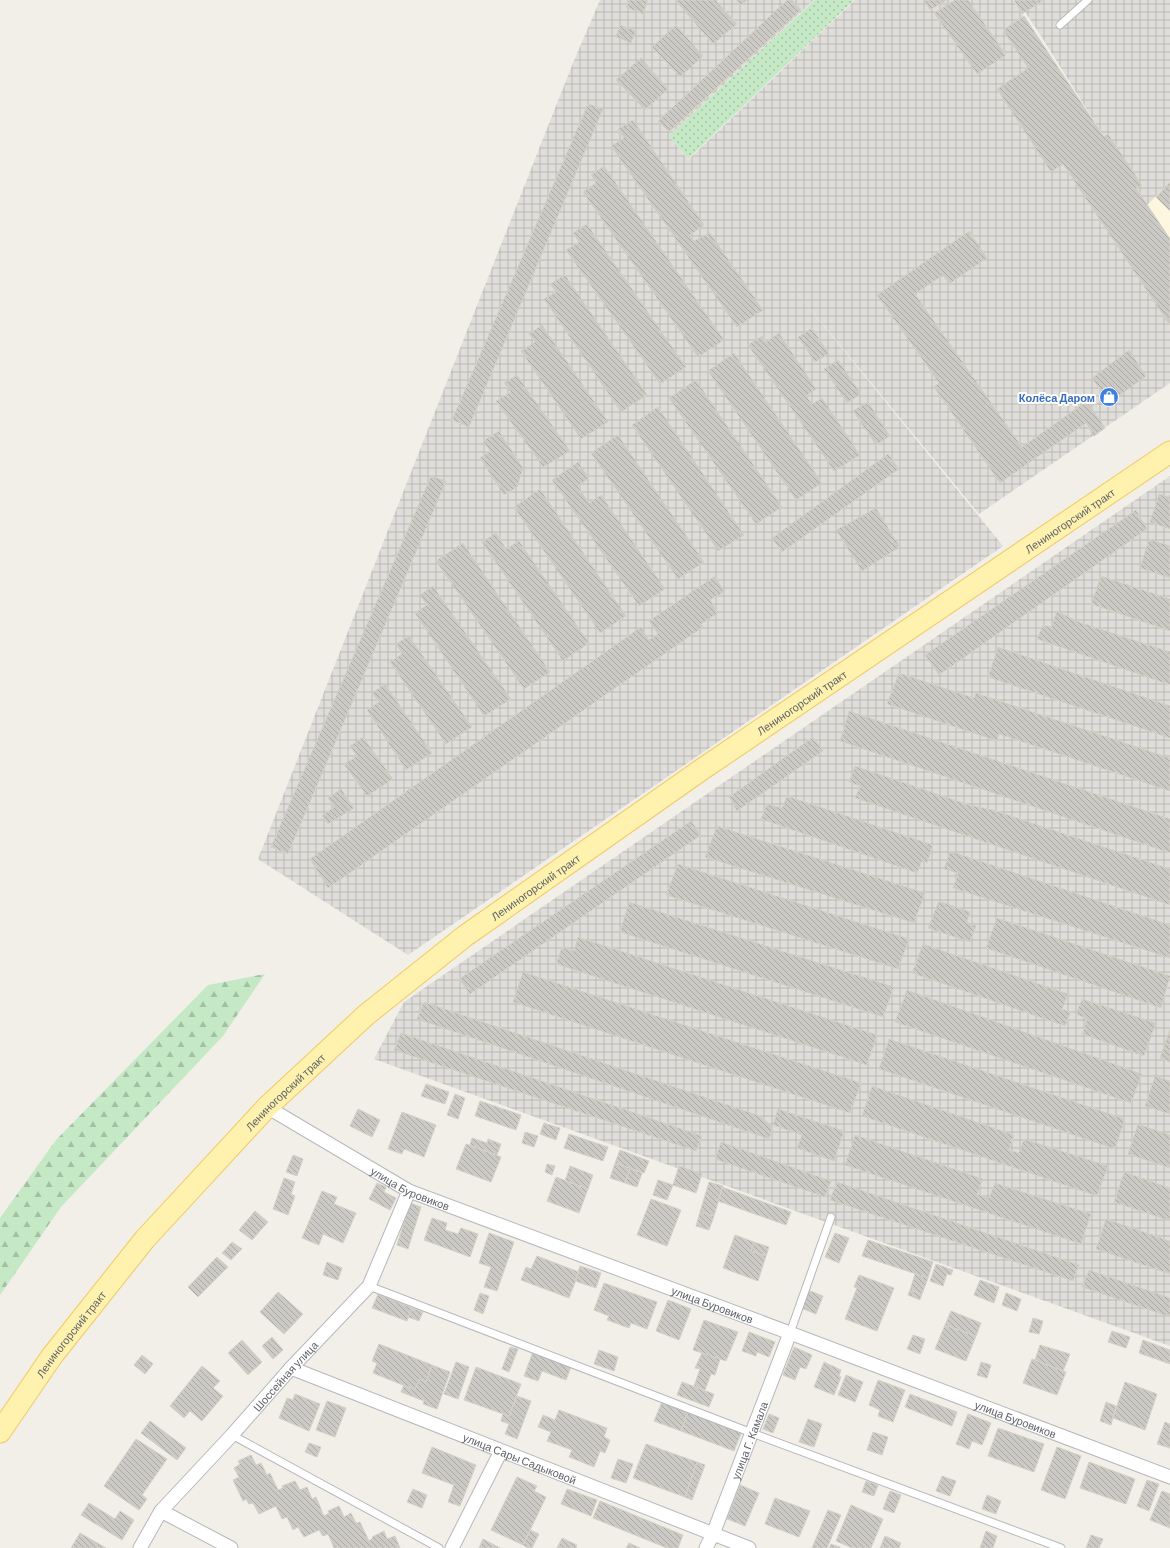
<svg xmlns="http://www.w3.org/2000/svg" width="1170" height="1548" font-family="Barlow,sans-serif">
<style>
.commercial{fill:#fef7e0}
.industrial{fill:url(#industrial-grid)}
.grass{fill:url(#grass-dots)}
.forest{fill:url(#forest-firs)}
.building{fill:url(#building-back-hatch);stroke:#d6d1c6}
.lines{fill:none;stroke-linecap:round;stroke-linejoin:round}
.service-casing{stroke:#b5b8bc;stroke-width:9}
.minor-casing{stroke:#b5b8bc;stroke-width:15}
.primary-casing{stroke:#f2c960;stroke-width:23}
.service{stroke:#fff;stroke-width:7}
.minor{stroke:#fff;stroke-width:13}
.primary{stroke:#fff2af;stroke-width:21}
.labels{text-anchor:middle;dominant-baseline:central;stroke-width:4;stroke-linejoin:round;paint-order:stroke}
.shop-label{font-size:11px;font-weight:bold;fill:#366cbe;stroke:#fff;text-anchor:end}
.street-label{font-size:11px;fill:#5f6368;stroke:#fff}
</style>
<defs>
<pattern id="industrial-grid" width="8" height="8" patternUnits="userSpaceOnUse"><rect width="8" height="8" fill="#e0deda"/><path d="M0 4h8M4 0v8" fill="none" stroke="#b9b8b5"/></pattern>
<pattern id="grass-dots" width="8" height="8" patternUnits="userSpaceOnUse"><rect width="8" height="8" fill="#c5e8c5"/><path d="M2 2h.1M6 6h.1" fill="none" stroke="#a3c0a4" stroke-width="1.8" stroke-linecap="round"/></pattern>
<pattern id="forest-firs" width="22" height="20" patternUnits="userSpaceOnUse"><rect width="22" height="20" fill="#c5e8c5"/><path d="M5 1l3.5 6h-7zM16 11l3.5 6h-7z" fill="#a3c0a4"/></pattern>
<pattern id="building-back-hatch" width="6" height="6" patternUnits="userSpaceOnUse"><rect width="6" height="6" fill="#cccac5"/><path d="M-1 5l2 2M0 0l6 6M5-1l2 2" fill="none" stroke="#a9a8a4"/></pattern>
</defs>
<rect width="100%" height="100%" fill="#f1efe8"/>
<path class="commercial" d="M 1170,182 L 1170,239 L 1148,205 Z"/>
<path class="industrial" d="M 600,0 L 814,0 L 669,136 L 688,160 L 855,0 L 1013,0 L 1131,180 L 1041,36 L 1017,0 L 1170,0 L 1170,182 L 1147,205 L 1170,239 L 1170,383 L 979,514 L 784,277 L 1003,546 L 408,955 L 258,859 L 573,63 Z
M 1170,476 L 1170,1346 L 374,1059 L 404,1002 Z"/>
<path class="grass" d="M 815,0 L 854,0 L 688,159 L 669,136 Z"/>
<path class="forest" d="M 265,974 L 223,1036 L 61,1207 L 0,1295 L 0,1218 L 56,1140 L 208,985 Z"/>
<path class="building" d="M 629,0 L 648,0 L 643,14 L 626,7 Z
M 675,0 L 715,0 L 737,24 L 713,44 Z
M 736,0 L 747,0 L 741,5 Z
M 787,0 L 792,0 L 801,10 L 669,132 L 658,121 Z
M 924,0 L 947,0 L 930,10 Z
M 955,0 L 968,0 L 1006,55 L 977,74 L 934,13 Z
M 1014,0 L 1044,0 L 1022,14 Z
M 1024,16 L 1104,137 L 1108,134 L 1142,185 L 1136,188 L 1170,239 L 1170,323 L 1169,324 L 1063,164 L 1051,172 L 997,89 L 1028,68 L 1003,30 Z
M 620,25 L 636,31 L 631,43 L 616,37 Z
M 676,25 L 703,56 L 680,77 L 652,47 Z
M 641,58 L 668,89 L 645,110 L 616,80 Z
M 588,104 L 603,109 L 469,427 L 452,420 Z
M 633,120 L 704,225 L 690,235 L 694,241 L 710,233 L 763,310 L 737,327 L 611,146 L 624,138 L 618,129 Z
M 604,166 L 724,340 L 698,357 L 583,192 L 596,183 L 591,175 Z
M 1170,182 L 1170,211 L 1156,197 Z
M 587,224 L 686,367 L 660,384 L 566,250 L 579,242 L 573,233 Z
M 969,231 L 987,258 L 949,284 L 943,275 L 915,294 L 1022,447 L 1087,401 L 1105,428 L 1094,436 L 1086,423 L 1000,483 L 934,387 L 939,383 L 877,295 Z
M 565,275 L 647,395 L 621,412 L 544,299 L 556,292 L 550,284 Z
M 542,325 L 608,422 L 581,439 L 521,351 L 535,342 L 529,334 Z
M 812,328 L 829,354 L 815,362 L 798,337 Z
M 779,333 L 816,389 L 806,396 L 812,404 L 822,398 L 860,455 L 834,471 L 748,345 L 762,336 L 766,342 Z
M 1129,350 L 1146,376 L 1109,403 L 1092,378 Z
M 734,353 L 822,483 L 796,500 L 708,371 Z
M 838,360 L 861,394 L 847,403 L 824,369 Z
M 517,375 L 570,451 L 543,467 L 496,401 L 511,392 L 504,383 Z
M 696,380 L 782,507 L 756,524 L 669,398 Z
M 868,402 L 890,436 L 876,445 L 853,411 Z
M 658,407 L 744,535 L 718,551 L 632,425 Z
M 499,431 L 523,468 L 517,487 L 504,495 L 480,458 L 490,451 L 483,441 Z
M 618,435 L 704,562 L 678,579 L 591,453 Z
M 888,454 L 899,469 L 782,552 L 772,538 Z
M 578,462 L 589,478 L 578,486 L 589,503 L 601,495 L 665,589 L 639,606 L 552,480 Z
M 431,476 L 446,481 L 288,854 L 271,847 Z
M 540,489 L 626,616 L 600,633 L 514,507 Z
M 1159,494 L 1169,497 L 1170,495 L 1170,529 L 1150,522 Z
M 876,508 L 900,547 L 862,571 L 836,530 Z
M 1136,510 L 1147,529 L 939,675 L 925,655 Z
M 496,533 L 506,549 L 519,541 L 589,643 L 563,661 L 482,542 Z
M 1149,539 L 1170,546 L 1170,578 L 1140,568 Z
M 463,543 L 550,672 L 524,689 L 436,561 Z
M 715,576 L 724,592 L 710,600 L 718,613 L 701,624 L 703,627 L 328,888 L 310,859 L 641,627 L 649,640 L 658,634 L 649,621 Z
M 1101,576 L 1170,599 L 1170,631 L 1091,604 Z
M 433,586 L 511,699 L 484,716 L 415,613 L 427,605 L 420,595 Z
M 1057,611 L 1079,622 L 1170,652 L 1170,685 L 1037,639 L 1043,625 L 1051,627 Z
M 409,636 L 472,727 L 446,744 L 390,662 L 402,654 L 396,644 Z
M 998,647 L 1170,706 L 1170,738 L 988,677 Z
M 899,673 L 974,698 L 976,693 L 1170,758 L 1170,791 L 999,734 L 997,741 L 887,704 Z
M 385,684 L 432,753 L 406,770 L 367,710 L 379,702 L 372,693 Z
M 849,711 L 1170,819 L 1170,853 L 840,741 Z
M 363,737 L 393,779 L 367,796 L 344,764 L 357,756 L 350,746 Z
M 813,737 L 823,751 L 737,811 L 729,797 Z
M 855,766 L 969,805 L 993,810 L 1170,869 L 1170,905 L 855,798 L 860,786 L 849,782 Z
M 341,789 L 354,808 L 328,824 L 322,816 L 334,807 L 328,798 Z
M 787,796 L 933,845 L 927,863 L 922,861 L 917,873 L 761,819 L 767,804 L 782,808 Z
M 691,821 L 701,835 L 470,994 L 459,979 Z
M 717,826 L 925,893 L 914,923 L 705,857 Z
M 950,851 L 1170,925 L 1170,958 L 953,888 L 958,873 L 944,869 Z
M 678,864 L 909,939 L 898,969 L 666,895 Z
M 939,901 L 970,912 L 967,922 L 976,926 L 970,942 L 928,928 Z
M 629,902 L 894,987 L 883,1017 L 620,932 Z
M 997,918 L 1170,976 L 1161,1008 L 986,948 Z
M 578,937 L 877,1035 L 867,1065 L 556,964 L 562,947 L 574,951 Z
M 923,944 L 1068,994 L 1062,1009 L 1071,1012 L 1065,1026 L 912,973 Z
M 523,972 L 861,1083 L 850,1113 L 513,1002 Z
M 907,990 L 1142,1074 L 1131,1103 L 895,1022 Z
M 1082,999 L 1156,1023 L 1144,1056 L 1082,1034 L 1087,1019 L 1076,1014 Z
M 424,1002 L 760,1116 L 773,1127 L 769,1139 L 417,1019 Z
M 1170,1029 L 1170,1062 L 1160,1058 Z
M 401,1033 L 702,1136 L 696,1151 L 394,1050 Z
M 889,1039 L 1125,1119 L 1115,1149 L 879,1069 Z
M 1155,1076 L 1170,1081 L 1170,1114 L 1145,1106 Z
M 426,1084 L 449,1092 L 445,1104 L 421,1096 Z
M 872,1086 L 1014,1135 L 1009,1150 L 1019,1153 L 1024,1139 L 1108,1166 L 1097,1196 L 862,1116 Z
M 455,1094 L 465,1098 L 458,1119 L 447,1115 Z
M 480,1101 L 521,1115 L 516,1130 L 475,1116 Z
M 358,1109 L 380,1120 L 372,1137 L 350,1126 Z
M 778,1109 L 844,1131 L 834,1161 L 797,1148 L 802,1135 L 773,1125 Z
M 402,1112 L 436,1125 L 424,1157 L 404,1149 L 402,1154 L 388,1149 Z
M 544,1123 L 560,1128 L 556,1140 L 540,1134 Z
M 1138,1124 L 1170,1135 L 1170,1168 L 1128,1154 Z
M 525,1132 L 538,1136 L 534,1147 L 522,1143 Z
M 569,1134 L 608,1147 L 603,1161 L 564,1148 Z
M 855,1135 L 983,1179 L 977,1194 L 989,1198 L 995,1183 L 1091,1214 L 1081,1244 L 845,1165 Z
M 472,1138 L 487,1143 L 488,1139 L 501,1144 L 497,1155 L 470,1145 Z
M 721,1142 L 831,1181 L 825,1197 L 715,1159 Z
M 466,1144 L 501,1157 L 491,1182 L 456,1169 Z
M 620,1150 L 649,1161 L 644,1173 L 615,1163 Z
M 293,1155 L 303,1159 L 297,1176 L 286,1172 Z
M 615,1163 L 630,1168 L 625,1183 L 610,1178 Z
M 547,1164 L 555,1166 L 552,1175 L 545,1172 Z
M 570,1166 L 593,1175 L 588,1189 L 565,1181 Z
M 679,1166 L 702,1174 L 696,1193 L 673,1185 Z
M 630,1168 L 642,1173 L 637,1187 L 625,1183 Z
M 1124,1172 L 1170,1188 L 1170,1221 L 1114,1202 Z
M 556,1177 L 588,1189 L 579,1213 L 547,1201 Z
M 284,1178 L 295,1182 L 291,1194 L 295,1196 L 288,1215 L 273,1209 Z
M 658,1180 L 673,1185 L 667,1200 L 653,1195 Z
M 709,1182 L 723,1186 L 714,1216 L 700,1212 Z
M 837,1182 L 1079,1265 L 1073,1281 L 830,1200 Z
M 377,1183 L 386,1187 L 384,1192 L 396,1198 L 390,1210 L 369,1199 Z
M 722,1187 L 791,1212 L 786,1225 L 718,1201 Z
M 322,1191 L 337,1197 L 334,1204 L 356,1213 L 343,1243 L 323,1234 L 319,1245 L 302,1238 Z
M 651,1199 L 681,1210 L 667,1246 L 637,1235 Z
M 410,1203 L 421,1207 L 408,1249 L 397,1245 Z
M 255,1211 L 268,1222 L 252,1240 L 239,1230 Z
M 700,1212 L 714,1216 L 709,1230 L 696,1226 Z
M 432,1218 L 447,1223 L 445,1230 L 458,1234 L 461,1228 L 478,1234 L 470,1257 L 424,1240 Z
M 1106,1219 L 1170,1241 L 1170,1274 L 1096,1249 Z
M 489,1233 L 514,1242 L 497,1291 L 484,1287 L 491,1267 L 479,1263 Z
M 835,1233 L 849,1238 L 839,1263 L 825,1257 Z
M 735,1235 L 754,1242 L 751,1251 L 766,1256 L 758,1281 L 723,1268 Z
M 868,1240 L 933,1262 L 928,1278 L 862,1256 Z
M 232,1242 L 242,1249 L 231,1260 L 222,1253 Z
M 754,1242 L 769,1247 L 766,1256 L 751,1251 Z
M 537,1256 L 579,1272 L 569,1298 L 521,1280 L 526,1267 L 531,1269 Z
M 217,1257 L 228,1267 L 198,1297 L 188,1287 Z
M 327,1262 L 342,1268 L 338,1280 L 323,1275 Z
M 936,1264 L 953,1270 L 951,1275 L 947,1274 L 943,1286 L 930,1281 Z
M 580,1266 L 601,1273 L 596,1288 L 575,1281 Z
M 1089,1270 L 1170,1298 L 1170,1317 L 1082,1287 Z
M 915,1274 L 928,1278 L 922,1294 L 910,1290 Z
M 859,1275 L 894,1288 L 877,1331 L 845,1319 L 857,1288 L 854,1287 Z
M 980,1280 L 999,1287 L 994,1303 L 974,1295 Z
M 604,1283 L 657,1302 L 647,1329 L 631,1323 L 629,1328 L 607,1320 L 609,1316 L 594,1310 Z
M 808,1290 L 823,1296 L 816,1314 L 801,1308 Z
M 910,1290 L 922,1294 L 920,1300 L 908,1295 Z
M 278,1292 L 303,1314 L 284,1334 L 260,1312 Z
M 480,1293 L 489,1296 L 483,1314 L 474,1310 Z
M 1006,1293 L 1021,1299 L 1017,1311 L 1002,1305 Z
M 378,1294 L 412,1308 L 407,1321 L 372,1308 Z
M 668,1300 L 691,1309 L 679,1340 L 656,1331 Z
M 412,1308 L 423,1312 L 419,1321 L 408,1317 Z
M 951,1311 L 981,1323 L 976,1336 L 945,1325 Z
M 1033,1318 L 1043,1321 L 1039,1334 L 1029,1332 Z
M 704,1320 L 738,1332 L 726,1361 L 693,1350 Z
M 945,1325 L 976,1336 L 966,1361 L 935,1349 Z
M 1112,1331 L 1130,1337 L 1126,1348 L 1108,1342 Z
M 749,1332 L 775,1342 L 769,1357 L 757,1352 L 756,1356 L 742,1351 Z
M 913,1335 L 925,1339 L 920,1354 L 907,1349 Z
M 272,1337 L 283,1350 L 273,1359 L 262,1346 Z
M 242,1340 L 262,1362 L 248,1375 L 228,1353 Z
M 1143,1340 L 1170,1350 L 1170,1364 L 1139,1353 Z
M 379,1344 L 432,1365 L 426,1382 L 419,1379 L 415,1390 L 373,1373 L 377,1363 L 372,1361 Z
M 1040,1345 L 1070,1354 L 1063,1371 L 1035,1360 Z
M 510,1347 L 518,1349 L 509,1372 L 502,1369 Z
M 794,1347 L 812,1355 L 806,1369 L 800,1367 L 795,1380 L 783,1375 Z
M 599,1350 L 618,1357 L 614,1371 L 594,1364 Z
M 533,1352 L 571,1367 L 566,1380 L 542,1371 L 538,1381 L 524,1376 Z
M 702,1353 L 720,1359 L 715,1375 L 711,1374 L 705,1390 L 694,1386 L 700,1369 L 695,1368 Z
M 142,1355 L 153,1364 L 145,1374 L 134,1365 Z
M 1032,1359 L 1066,1372 L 1057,1395 L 1023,1383 Z
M 456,1362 L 469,1367 L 458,1399 L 444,1394 Z
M 824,1362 L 841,1370 L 839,1376 L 841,1377 L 834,1395 L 814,1387 Z
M 981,1362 L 991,1365 L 987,1378 L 977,1375 Z
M 432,1365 L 450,1372 L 437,1409 L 423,1404 L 424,1401 L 401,1392 L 404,1385 L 415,1390 L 419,1379 L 426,1382 Z
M 202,1366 L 220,1381 L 213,1388 L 223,1396 L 202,1421 L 190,1411 L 184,1418 L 170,1406 Z
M 476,1367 L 521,1384 L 509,1416 L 464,1400 Z
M 846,1375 L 863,1382 L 855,1402 L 838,1395 Z
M 878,1380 L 905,1390 L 893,1422 L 878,1416 L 880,1410 L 869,1405 Z
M 682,1382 L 714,1394 L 709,1407 L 677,1395 Z
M 1125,1382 L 1157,1394 L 1145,1430 L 1113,1418 Z
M 295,1394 L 320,1404 L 309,1431 L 279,1418 L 287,1398 L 293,1400 Z
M 910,1394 L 957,1412 L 952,1426 L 905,1407 Z
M 517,1396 L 531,1401 L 517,1439 L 505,1434 L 509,1424 L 501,1421 L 503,1414 L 509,1416 Z
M 327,1401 L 346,1408 L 335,1437 L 316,1430 Z
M 662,1402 L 688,1412 L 681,1431 L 654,1421 Z
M 1106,1402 L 1116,1406 L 1111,1425 L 1100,1421 Z
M 559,1410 L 607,1428 L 604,1437 L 610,1440 L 605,1453 L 600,1451 L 594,1467 L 569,1457 L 572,1450 L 547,1441 L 551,1432 L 538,1427 L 543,1415 L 555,1420 Z
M 688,1412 L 742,1431 L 734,1451 L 681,1431 Z
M 769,1414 L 779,1418 L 773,1433 L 763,1429 Z
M 968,1414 L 991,1423 L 982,1445 L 972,1441 L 969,1449 L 956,1444 Z
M 808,1419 L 822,1424 L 814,1447 L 799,1442 Z
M 150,1421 L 186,1448 L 177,1460 L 141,1433 Z
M 1165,1422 L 1170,1424 L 1170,1448 L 1157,1444 Z
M 998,1428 L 1044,1444 L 1034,1472 L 988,1456 Z
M 873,1432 L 888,1437 L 882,1455 L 867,1450 Z
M 136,1439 L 167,1459 L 142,1495 L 147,1499 L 139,1510 L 104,1486 Z
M 309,1443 L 321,1447 L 317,1457 L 305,1452 Z
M 646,1444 L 697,1462 L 685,1497 L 633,1478 Z
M 432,1447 L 476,1465 L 460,1506 L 448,1502 L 454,1485 L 422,1473 Z
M 1057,1447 L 1081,1456 L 1065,1499 L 1041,1490 Z
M 251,1455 L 256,1465 L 261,1463 L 267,1475 L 270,1473 L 278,1490 L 283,1488 L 282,1486 L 295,1481 L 300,1490 L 307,1487 L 312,1499 L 316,1497 L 324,1516 L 329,1513 L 328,1511 L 339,1506 L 344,1517 L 351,1513 L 356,1523 L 360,1522 L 369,1541 L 373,1538 L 372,1537 L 384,1531 L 387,1539 L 395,1536 L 400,1548 L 334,1548 L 328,1534 L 323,1536 L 319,1530 L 304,1537 L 298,1527 L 293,1530 L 287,1517 L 282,1519 L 276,1506 L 259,1514 L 253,1503 L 249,1504 L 246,1499 L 243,1501 L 233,1480 L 239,1477 L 234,1468 L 240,1464 L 238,1461 Z
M 618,1459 L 633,1464 L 626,1483 L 611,1478 Z
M 697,1462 L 705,1465 L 692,1500 L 685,1497 Z
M 1089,1462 L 1135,1479 L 1126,1504 L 1080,1488 Z
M 942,1476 L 956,1481 L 950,1496 L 936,1491 Z
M 517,1477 L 537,1486 L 534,1491 L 546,1497 L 523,1545 L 491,1530 Z
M 1147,1480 L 1159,1484 L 1149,1511 L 1137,1506 Z
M 866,1481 L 878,1485 L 874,1496 L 862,1492 Z
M 740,1485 L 759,1493 L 745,1526 L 727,1519 Z
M 413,1489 L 427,1495 L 422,1508 L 407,1502 Z
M 567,1489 L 597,1500 L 591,1516 L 561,1504 Z
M 890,1491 L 901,1495 L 894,1513 L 883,1509 Z
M 1162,1491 L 1170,1494 L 1170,1528 L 1150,1520 Z
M 987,1495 L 1001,1501 L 996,1514 L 982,1509 Z
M 775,1498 L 810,1511 L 799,1537 L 765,1524 Z
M 600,1501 L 683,1535 L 678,1548 L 667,1548 L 593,1518 Z
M 89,1503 L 115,1519 L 120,1511 L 134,1520 L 122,1540 L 81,1515 Z
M 851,1505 L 883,1519 L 871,1548 L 852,1548 L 836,1541 Z
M 828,1510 L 841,1515 L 827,1548 L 812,1548 Z
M 530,1530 L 539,1534 L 532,1548 L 528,1548 L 523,1545 Z
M 986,1531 L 997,1536 L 993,1548 L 980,1548 Z
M 80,1533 L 106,1548 L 71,1548 Z
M 1091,1535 L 1103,1539 L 1099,1548 L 1086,1548 Z
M 885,1536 L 901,1543 L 899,1548 L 880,1548 Z
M 562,1538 L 577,1545 L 576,1548 L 557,1548 Z
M 483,1539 L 500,1548 L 479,1548 Z
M 629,1543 L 640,1548 L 626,1548 Z
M 831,1544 L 840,1547 L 840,1548 L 829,1548 Z"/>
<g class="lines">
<defs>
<path id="service" d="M 1060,25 L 1088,0
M 369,1286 L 752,1433 L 1061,1548
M 790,1333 L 831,1217
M 232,1435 L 439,1548"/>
<g id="minor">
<path id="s1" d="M 267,1107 L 409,1191 L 790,1333 L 1170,1477"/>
<path id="s2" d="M 291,1368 L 749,1548"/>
<path d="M 161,1511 L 231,1548"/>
<path id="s3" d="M 140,1548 L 161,1511 L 232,1435 L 291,1368 L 369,1286 L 409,1191"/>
<path d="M 452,1548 L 501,1451"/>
<path id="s4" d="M 706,1548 L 713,1534 L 790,1333"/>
</g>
<g id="primary">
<path id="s5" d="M 0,1432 L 52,1356 L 145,1239 L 267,1107 L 366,1015 L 465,936 L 701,770 L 1170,452"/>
</g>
</defs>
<use href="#service" class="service-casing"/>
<use href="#minor" class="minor-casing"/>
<use href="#primary" class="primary-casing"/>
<use href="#service" class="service"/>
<use href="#minor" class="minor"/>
<use href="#primary" class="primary"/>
</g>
<defs>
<symbol id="shop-disc" viewBox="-11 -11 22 22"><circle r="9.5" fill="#3f7fe0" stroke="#fff"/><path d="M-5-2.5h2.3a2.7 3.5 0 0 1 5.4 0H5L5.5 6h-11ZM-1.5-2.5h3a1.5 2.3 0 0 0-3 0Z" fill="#fff"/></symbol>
</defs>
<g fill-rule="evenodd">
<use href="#shop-disc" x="1098" y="386" width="22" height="22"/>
</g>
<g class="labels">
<g class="shop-label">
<text x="1095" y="397">Колёса Даром</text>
</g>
<g class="street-label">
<text stroke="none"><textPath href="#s5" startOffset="1417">Лениногорский тракт</textPath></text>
<text stroke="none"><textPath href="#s5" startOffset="1093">Лениногорский тракт</textPath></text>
<text stroke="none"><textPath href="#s5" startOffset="769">Лениногорский тракт</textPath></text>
<text stroke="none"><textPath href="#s5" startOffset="445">Лениногорский тракт</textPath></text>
<text stroke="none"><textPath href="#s1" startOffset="165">улица Буровиков</textPath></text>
<text stroke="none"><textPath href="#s1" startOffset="489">улица Буровиков</textPath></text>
<text stroke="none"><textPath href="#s5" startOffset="121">Лениногорский тракт</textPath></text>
<text stroke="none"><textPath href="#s3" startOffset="226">Шоссейная улица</textPath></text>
<text stroke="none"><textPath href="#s1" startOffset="813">улица Буровиков</textPath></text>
<text stroke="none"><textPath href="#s4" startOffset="116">улица Г. Камала</textPath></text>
<text stroke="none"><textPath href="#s2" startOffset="246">улица Сары Садыковой</textPath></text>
</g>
</g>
</svg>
